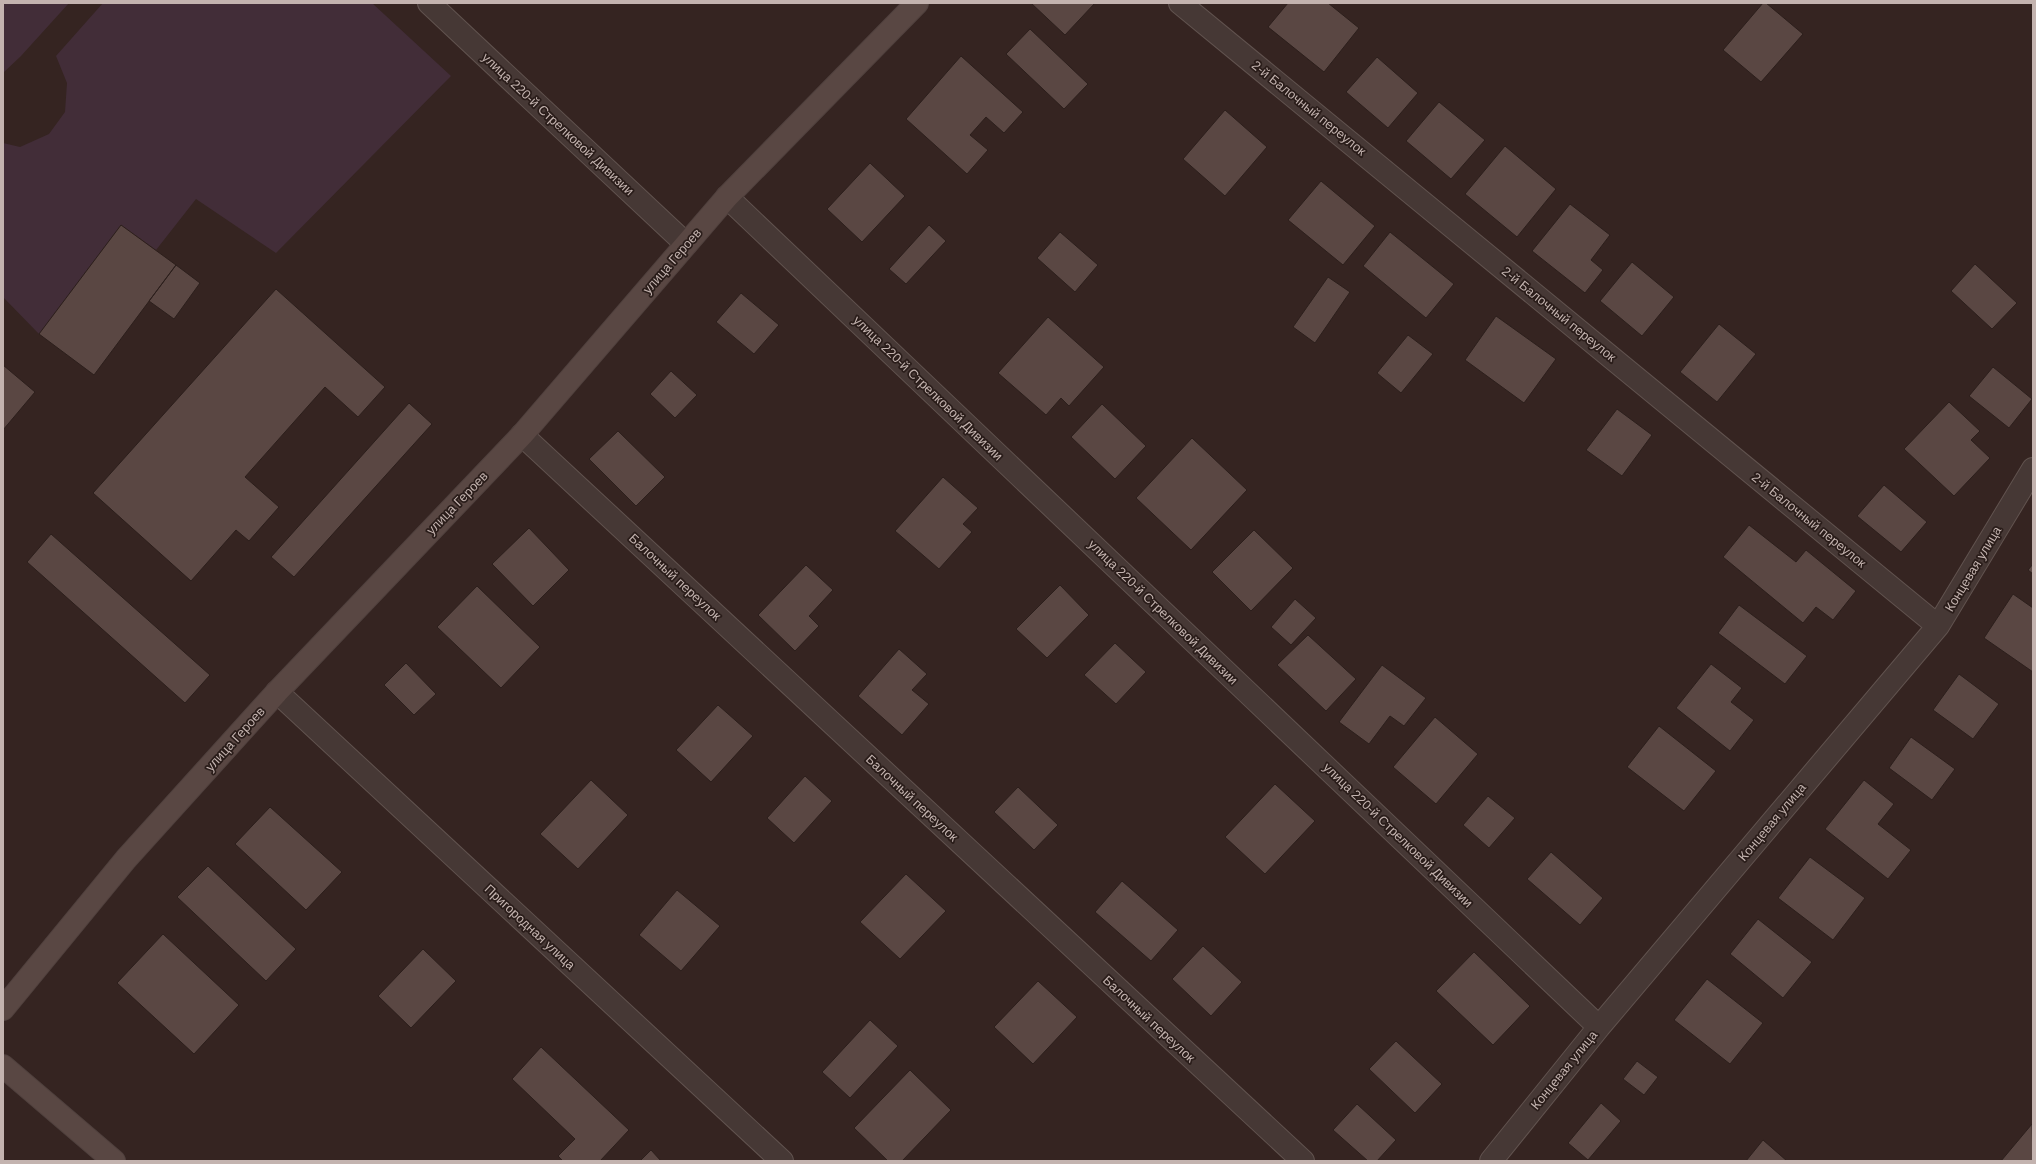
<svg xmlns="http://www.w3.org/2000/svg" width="2036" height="1164" font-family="Helvetica,sans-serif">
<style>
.green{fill:#422d38}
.building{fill:#5a4743;stroke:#2c1f1c}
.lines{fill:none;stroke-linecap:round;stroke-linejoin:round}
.street-casing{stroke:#61534f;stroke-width:24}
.secondary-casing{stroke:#50413e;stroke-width:24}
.street{stroke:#463835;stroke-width:22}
.secondary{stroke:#594743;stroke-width:22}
.labels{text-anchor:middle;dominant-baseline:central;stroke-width:3.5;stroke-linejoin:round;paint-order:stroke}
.street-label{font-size:13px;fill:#c3b3af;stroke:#2a1d1a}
</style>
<rect width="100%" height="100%" fill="#352421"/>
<path class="green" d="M 3,3 L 69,3 L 21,56 L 3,73 Z
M 103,3 L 372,3 L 451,76 L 276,253 L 196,199 L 156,250 L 121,225 L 39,334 L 3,297 L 3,143 L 20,147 L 49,134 L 65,112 L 67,83 L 56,56 Z"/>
<path class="building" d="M 1031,3 L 1095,3 L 1065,35 Z
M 1288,3 L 1328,3 L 1359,28 L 1324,72 L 1268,27 Z
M 1763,3 L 1766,3 L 1803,34 L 1761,82 L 1723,50 Z
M 1030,29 L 1088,84 L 1064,109 L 1006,54 Z
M 961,56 L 1023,112 L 1004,133 L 986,117 L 970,135 L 988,150 L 967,174 L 906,119 Z
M 1377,57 L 1418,93 L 1388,128 L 1346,92 Z
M 1439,102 L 1485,140 L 1451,179 L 1406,141 Z
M 1225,110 L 1267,147 L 1225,196 L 1183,159 Z
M 1505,146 L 1556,189 L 1517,237 L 1465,194 Z
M 870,163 L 905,196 L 862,242 L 827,209 Z
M 1321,181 L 1375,226 L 1343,265 L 1288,220 Z
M 1570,204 L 1610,235 L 1591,260 L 1603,270 L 1585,293 L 1532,251 Z
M 121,225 L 176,265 L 94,375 L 39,334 Z
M 929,225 L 946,241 L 906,284 L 889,269 Z
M 1060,232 L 1098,265 L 1075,292 L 1037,258 Z
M 1390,232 L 1454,284 L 1426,318 L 1363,266 Z
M 1632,262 L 1674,297 L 1642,336 L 1600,301 Z
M 1975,264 L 2017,303 L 1992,329 L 1951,291 Z
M 176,265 L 200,283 L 174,319 L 149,301 Z
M 1328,277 L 1350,292 L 1315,343 L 1293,327 Z
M 276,289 L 385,387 L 358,417 L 325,387 L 245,477 L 279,507 L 249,541 L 236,530 L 191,581 L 93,493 Z
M 741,293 L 779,325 L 754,354 L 716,322 Z
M 1496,316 L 1556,359 L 1524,403 L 1465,360 Z
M 1048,317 L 1104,367 L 1069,406 L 1061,398 L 1046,415 L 998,373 Z
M 1719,324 L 1756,354 L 1717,402 L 1680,372 Z
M 1408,335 L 1433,354 L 1401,393 L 1377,373 Z
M 3,365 L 35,392 L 3,430 Z
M 1993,367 L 2032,399 L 2009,428 L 1969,396 Z
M 671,371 L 697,395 L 675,418 L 650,394 Z
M 1949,402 L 1980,431 L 1971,440 L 1990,458 L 1954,496 L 1904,449 Z
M 409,403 L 432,424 L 294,577 L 271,557 Z
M 1102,404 L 1146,446 L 1115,479 L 1071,437 Z
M 1617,409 L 1652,435 L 1622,476 L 1586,450 Z
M 618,431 L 665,477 L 636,506 L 589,459 Z
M 1192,438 L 1247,490 L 1191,550 L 1136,498 Z
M 943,477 L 978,508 L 963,524 L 972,532 L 939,569 L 895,531 Z
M 1884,485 L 1927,522 L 1901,552 L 1857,516 Z
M 1749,525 L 1796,562 L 1806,550 L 1856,591 L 1833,620 L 1816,607 L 1803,623 L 1723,557 Z
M 529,528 L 569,570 L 533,606 L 492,564 Z
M 1254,530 L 1293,568 L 1251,611 L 1212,572 Z
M 51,534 L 210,675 L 185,703 L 27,562 Z
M 2033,564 L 2033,574 L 2028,570 Z
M 806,565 L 833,590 L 809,616 L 819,626 L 795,651 L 758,615 Z
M 1060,585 L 1089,615 L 1047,658 L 1016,629 Z
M 477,586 L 540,647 L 501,688 L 437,627 Z
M 2013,594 L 2033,608 L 2033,672 L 1984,638 Z
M 1295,599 L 1316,618 L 1291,645 L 1271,627 Z
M 1739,605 L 1807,656 L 1785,684 L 1718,633 Z
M 1308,635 L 1356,679 L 1326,711 L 1277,665 Z
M 1115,643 L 1146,672 L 1116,704 L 1084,675 Z
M 899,649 L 927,674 L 912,690 L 929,704 L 902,735 L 858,696 Z
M 406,663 L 436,694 L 414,715 L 384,685 Z
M 1711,664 L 1742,688 L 1731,702 L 1754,720 L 1730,751 L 1676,708 Z
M 1382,665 L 1426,698 L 1404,726 L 1390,716 L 1369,744 L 1339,722 Z
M 1959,674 L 1999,704 L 1973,739 L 1933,710 Z
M 718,705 L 753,736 L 711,782 L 676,750 Z
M 1435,717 L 1478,754 L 1436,804 L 1393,767 Z
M 1659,726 L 1716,771 L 1684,811 L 1627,767 Z
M 1911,737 L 1955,769 L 1932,800 L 1889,768 Z
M 805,776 L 832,801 L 794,843 L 767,818 Z
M 591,780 L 628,815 L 578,869 L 540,834 Z
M 1864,780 L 1894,804 L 1878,824 L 1911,850 L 1888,879 L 1825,829 Z
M 1275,784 L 1315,821 L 1265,874 L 1225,837 Z
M 1018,787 L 1058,825 L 1034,850 L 994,812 Z
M 1488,796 L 1515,818 L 1489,848 L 1463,825 Z
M 270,807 L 342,872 L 306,910 L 235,844 Z
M 1551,852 L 1603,898 L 1580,925 L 1527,879 Z
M 1810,857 L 1865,898 L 1833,940 L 1778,898 Z
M 208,866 L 296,949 L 266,981 L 177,897 Z
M 906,874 L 946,911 L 900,959 L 860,922 Z
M 1122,881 L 1178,930 L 1151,961 L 1095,912 Z
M 677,890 L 720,926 L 681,971 L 639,935 Z
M 1758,919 L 1812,962 L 1783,998 L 1730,954 Z
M 163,934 L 239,1005 L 194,1054 L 117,983 Z
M 1203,946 L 1242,982 L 1211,1016 L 1172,979 Z
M 423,949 L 456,981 L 411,1028 L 378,996 Z
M 1474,952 L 1530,1006 L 1493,1045 L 1436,991 Z
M 1707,979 L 1763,1023 L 1730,1064 L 1674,1020 Z
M 1038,981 L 1077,1017 L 1033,1064 L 994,1027 Z
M 870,1020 L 898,1046 L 850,1098 L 822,1072 Z
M 1396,1041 L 1442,1084 L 1415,1113 L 1369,1069 Z
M 541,1047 L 629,1130 L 600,1161 L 563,1161 L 558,1156 L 575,1139 L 512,1079 Z
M 1637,1061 L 1658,1077 L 1644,1095 L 1623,1079 Z
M 910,1070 L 951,1110 L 902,1161 L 888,1161 L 854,1128 Z
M 1601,1103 L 1621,1121 L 1588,1160 L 1568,1143 Z
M 1357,1104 L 1396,1140 L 1377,1161 L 1368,1161 L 1333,1130 Z
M 2032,1124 L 2033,1161 L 2001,1161 Z
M 1763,1140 L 1787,1161 L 1746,1161 Z
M 651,1150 L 661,1161 L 640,1161 Z"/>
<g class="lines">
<defs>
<path id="street" d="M 429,3 L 686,244
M 1180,3 L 1938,626
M 727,197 L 1599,1027
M 522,435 L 1303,1161
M 277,692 L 782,1161
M 1491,1161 L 1599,1027 L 1938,626 L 2033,469"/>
<path id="secondary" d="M 3,1009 L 126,859 L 277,692 L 522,435 L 727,197 L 917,3
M 3,1066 L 114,1161"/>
</defs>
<use href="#street" class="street-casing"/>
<use href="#secondary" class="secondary-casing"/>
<use href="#street" class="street"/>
<use href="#secondary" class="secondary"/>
</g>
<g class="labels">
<g class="street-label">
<text transform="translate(1309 108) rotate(39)">2-й Балочный переулок</text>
<text transform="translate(558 124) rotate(43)">улица 220-й Стрелковой Дивизии</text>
<text transform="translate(672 261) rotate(-49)">улица Героев</text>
<text transform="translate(1559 314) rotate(39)">2-й Балочный переулок</text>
<text transform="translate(928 388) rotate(44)">улица 220-й Стрелковой Дивизии</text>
<text transform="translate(457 503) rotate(-46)">улица Героев</text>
<text transform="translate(1809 520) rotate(39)">2-й Балочный переулок</text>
<text transform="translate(1973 569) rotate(-59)">Концевая улица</text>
<text transform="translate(675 577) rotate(43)">Балочный переулок</text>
<text transform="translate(1163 612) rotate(44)">улица 220-й Стрелковой Дивизии</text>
<text transform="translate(235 739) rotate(-48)">улица Героев</text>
<text transform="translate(912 798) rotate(43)">Балочный переулок</text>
<text transform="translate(1772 822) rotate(-50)">Концевая улица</text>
<text transform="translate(1398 835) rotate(44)">улица 220-й Стрелковой Дивизии</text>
<text transform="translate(530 927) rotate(43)">Пригородная улица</text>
<text transform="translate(1149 1019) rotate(43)">Балочный переулок</text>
<text transform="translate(1564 1070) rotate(-51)">Концевая улица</text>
</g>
</g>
<rect width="2036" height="1164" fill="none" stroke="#c3b3af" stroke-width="8"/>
</svg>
